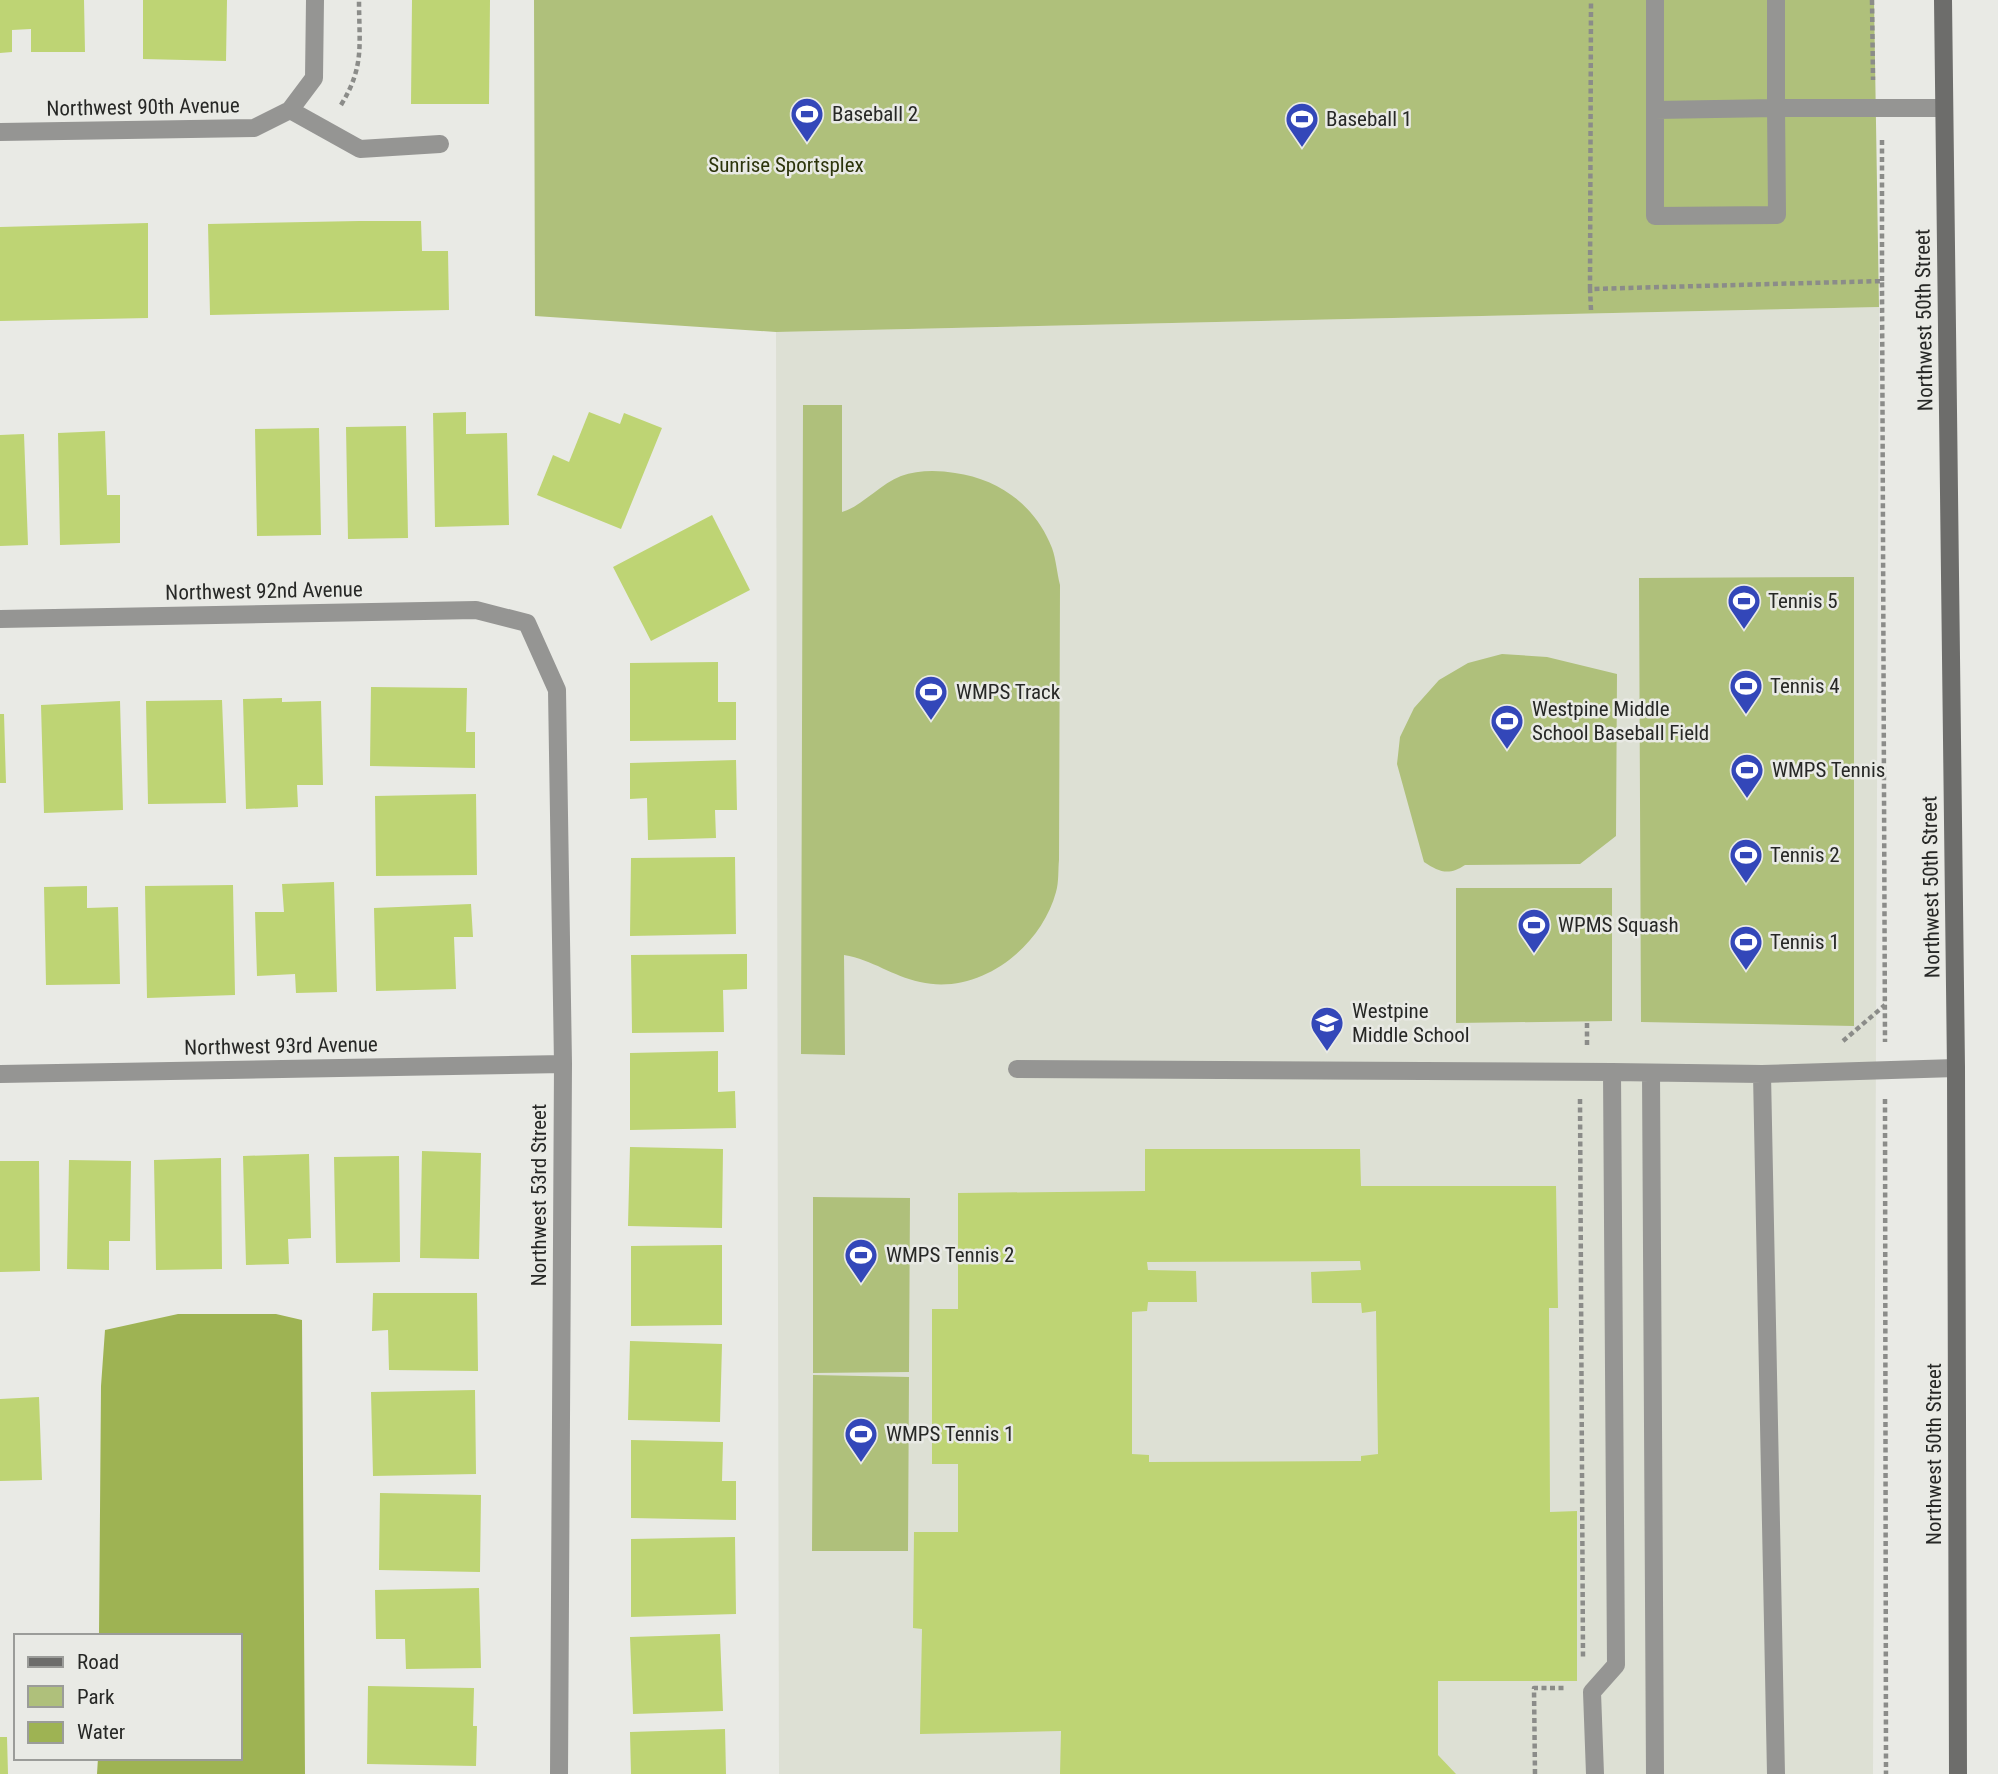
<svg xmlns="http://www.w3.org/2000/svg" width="1998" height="1774" font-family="'Roboto Condensed',sans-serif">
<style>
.built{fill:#dde0d4}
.green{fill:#afc07b}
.water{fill:#9eb353}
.building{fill:#bed474;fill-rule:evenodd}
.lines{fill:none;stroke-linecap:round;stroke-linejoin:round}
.path{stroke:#8b8c89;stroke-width:4.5;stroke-dasharray:5 3.5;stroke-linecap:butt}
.lane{stroke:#959593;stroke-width:18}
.street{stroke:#959593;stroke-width:18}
.secondary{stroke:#6d6d6b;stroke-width:18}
.labels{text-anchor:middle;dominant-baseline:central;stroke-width:5;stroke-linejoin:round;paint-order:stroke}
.street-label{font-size:21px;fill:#272826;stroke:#e9eae5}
.poi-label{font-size:21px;fill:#272826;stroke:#e9eae5;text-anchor:start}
.park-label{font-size:21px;fill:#2c340b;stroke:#e9eae5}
</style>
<rect width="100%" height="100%" fill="#e9eae5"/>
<path class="built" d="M 1879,307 L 1873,1774 L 779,1774 L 776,332 Z"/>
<path class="green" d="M 534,0 L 1874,0 L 1879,307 L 776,332 L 535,316 Z
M 803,405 L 842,405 L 842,512 C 861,507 880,484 901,476 C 917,470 938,470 955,473 C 999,479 1035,505 1052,548 C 1056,559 1057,573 1060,585 L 1059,860 C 1058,870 1059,882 1056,892 C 1041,948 979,996 920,982 C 892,976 873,960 844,955 L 845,1055 L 801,1054 Z
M 1854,577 L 1854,1026 L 1641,1022 L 1639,578 Z
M 1502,654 L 1547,657 L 1617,674 L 1616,836 L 1580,864 L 1465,865 C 1449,876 1439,872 1424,862 L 1397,764 L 1400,737 L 1414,708 L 1439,680 L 1468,663 Z
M 1456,888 L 1612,888 L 1612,1021 L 1456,1023 Z
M 813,1197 L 910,1198 L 909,1372 L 813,1373 Z
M 813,1375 L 909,1377 L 908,1551 L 812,1551 Z"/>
<path class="water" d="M 178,1314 L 276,1314 L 302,1320 L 305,1774 L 97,1774 L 98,1758 L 240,1758 L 240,1636 L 99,1636 L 101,1386 L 105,1330 Z"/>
<path class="building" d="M 0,0 L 84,0 L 85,52 L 31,52 L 31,29 L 12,30 L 12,52 L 0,53 Z
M 143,0 L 227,0 L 226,61 L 143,59 Z
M 412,0 L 490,0 L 489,104 L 411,104 Z
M 359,221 L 421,221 L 422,251 L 448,251 L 449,310 L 210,315 L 208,224 Z
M 148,223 L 148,318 L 0,321 L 0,227 Z
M 466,412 L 466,434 L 507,433 L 509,525 L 435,527 L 433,413 Z
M 589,412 L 620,424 L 624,413 L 662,428 L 621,529 L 537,495 L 553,455 L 569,462 Z
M 406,426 L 408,538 L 348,539 L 346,427 Z
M 319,428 L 321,535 L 257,536 L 255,429 Z
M 105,431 L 107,495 L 120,495 L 120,543 L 60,545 L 58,433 Z
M 24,434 L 28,545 L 0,546 L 0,435 Z
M 712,515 L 750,590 L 651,641 L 613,567 Z
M 718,662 L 718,702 L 736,702 L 736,740 L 630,741 L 630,663 Z
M 371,687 L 467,688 L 466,732 L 475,732 L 475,768 L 370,766 Z
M 282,698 L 282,702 L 321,701 L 323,785 L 297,785 L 298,807 L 246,809 L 243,699 Z
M 222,700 L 226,803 L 148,804 L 146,701 Z
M 120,701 L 123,810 L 44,813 L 41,705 Z
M 0,714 L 4,714 L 6,783 L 0,783 Z
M 736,760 L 737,810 L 715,810 L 716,838 L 648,840 L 647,798 L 630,799 L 630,763 Z
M 476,794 L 477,875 L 376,876 L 375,796 Z
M 735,857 L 736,934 L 630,936 L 631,858 Z
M 334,882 L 337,992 L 296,993 L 295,974 L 257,976 L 255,912 L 284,912 L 282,884 Z
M 233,885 L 235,995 L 147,998 L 145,886 Z
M 87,886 L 87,908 L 118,907 L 120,984 L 46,985 L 44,887 Z
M 471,904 L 473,937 L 454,937 L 456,989 L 376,991 L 374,908 Z
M 747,954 L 747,989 L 723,990 L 724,1032 L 632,1033 L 631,955 Z
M 718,1051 L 718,1092 L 735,1091 L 736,1128 L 630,1130 L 630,1053 Z
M 630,1147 L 723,1149 L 722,1228 L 628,1226 Z
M 1145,1149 L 1360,1149 L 1361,1186 L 1556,1186 L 1558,1308 L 1549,1308 L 1550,1512 L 1577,1511 L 1577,1681 L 1438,1681 L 1438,1755 L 1456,1774 L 1060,1774 L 1061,1731 L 920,1734 L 922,1629 L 913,1628 L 914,1532 L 958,1532 L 958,1464 L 932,1464 L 932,1309 L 958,1309 L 958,1193 L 1145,1191 ZM 1360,1261 L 1361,1270 L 1311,1272 L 1312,1303 L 1361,1303 L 1362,1313 L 1376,1311 L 1378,1454 L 1361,1456 L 1361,1461 L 1149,1462 L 1149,1455 L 1132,1454 L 1132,1312 L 1147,1311 L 1148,1302 L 1197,1302 L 1196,1271 L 1148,1270 L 1147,1262 Z
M 422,1151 L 481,1153 L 479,1259 L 420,1258 Z
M 309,1154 L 311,1238 L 288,1239 L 289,1264 L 246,1265 L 243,1156 Z
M 399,1156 L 400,1262 L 336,1263 L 334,1157 Z
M 221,1158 L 222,1269 L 156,1270 L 154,1160 Z
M 69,1160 L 131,1161 L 130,1241 L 109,1241 L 109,1270 L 67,1269 Z
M 0,1161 L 39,1161 L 40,1271 L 0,1272 Z
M 722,1245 L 722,1325 L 631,1326 L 631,1246 Z
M 373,1293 L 477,1293 L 478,1371 L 389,1370 L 388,1330 L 372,1331 Z
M 630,1341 L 722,1344 L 720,1422 L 628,1420 Z
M 475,1390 L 476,1474 L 373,1476 L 371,1392 Z
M 39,1397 L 42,1480 L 0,1481 L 0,1399 Z
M 631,1440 L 723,1442 L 722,1481 L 736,1481 L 736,1520 L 631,1518 Z
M 380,1493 L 481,1495 L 480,1572 L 379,1570 Z
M 735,1537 L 736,1614 L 631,1617 L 631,1539 Z
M 479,1588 L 481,1668 L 406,1669 L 405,1639 L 376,1639 L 375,1590 Z
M 720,1634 L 723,1711 L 633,1714 L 630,1637 Z
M 368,1686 L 474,1688 L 473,1726 L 477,1726 L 476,1766 L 367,1764 Z
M 725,1729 L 726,1774 L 631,1774 L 630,1732 Z
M 0,1737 L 7,1737 L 8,1774 L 0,1774 Z"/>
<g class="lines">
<path class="path" d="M 1872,0 L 1873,80
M 341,105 C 365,66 359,44 359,0
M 1882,281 L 1882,137
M 1590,289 L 1591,0
M 1591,310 L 1590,289 L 1882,281 L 1885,1042
M 1843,1041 L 1885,1005
M 1587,1045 L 1587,1021
M 1580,1099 L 1583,1657
M 1885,1099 L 1886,1774
M 1535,1774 L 1534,1688 L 1567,1688"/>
<path class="lane" d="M 1776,0 L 1776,108 L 1944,108
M 1655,110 L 1655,216 L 1777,215 L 1776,108 L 1655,110 L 1655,0
M 1017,1069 L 1612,1072
M 1651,1073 L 1655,1774
M 1762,1074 L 1776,1774
M 1595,1774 L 1592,1692 L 1616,1665 L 1612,1072 L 1762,1074 L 1956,1068"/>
<path class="street" d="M 290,110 L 360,149 L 440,144
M 0,132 L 254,128 L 290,110 L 314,78 L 315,0
M 0,619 L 476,610 L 527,623 L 557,690 L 563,1064 L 559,1774
M 0,1074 L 563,1064"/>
<path class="secondary" d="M 1943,0 L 1956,1068 L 1958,1774"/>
</g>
<defs>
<symbol id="stadium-pin" viewBox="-11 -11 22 30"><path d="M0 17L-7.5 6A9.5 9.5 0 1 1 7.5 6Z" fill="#3347b9" stroke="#e9eae5"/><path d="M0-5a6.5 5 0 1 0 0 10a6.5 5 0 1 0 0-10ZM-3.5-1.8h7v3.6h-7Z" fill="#fff"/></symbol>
<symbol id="school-pin" viewBox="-11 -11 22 30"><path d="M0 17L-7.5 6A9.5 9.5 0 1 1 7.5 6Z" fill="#3347b9" stroke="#e9eae5"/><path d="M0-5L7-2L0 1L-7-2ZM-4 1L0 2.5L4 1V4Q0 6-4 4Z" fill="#fff"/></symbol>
</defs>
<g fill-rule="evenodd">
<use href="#stadium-pin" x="788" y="95" width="38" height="52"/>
<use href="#stadium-pin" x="1283" y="100" width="38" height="52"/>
<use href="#stadium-pin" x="1725" y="582" width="38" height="52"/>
<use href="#stadium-pin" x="1727" y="667" width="38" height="52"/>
<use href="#stadium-pin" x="912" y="673" width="38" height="52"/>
<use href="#stadium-pin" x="1488" y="702" width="38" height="52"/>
<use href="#stadium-pin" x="1728" y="751" width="38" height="52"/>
<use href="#stadium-pin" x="1727" y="836" width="38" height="52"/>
<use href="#stadium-pin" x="1515" y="906" width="38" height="52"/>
<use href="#stadium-pin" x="1727" y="923" width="38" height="52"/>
<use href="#school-pin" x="1308" y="1004" width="38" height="52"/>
<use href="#stadium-pin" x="842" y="1236" width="38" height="52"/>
<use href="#stadium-pin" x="842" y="1415" width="38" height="52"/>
</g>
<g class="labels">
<g class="street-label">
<text transform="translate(143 107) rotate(-1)">Northwest 90th Avenue</text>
<text transform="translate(1924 320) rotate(-91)">Northwest 50th Street</text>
<text transform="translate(264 591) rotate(-1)">Northwest 92nd Avenue</text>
<text transform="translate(1931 887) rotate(-91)">Northwest 50th Street</text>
<text transform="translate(281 1046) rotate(-1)">Northwest 93rd Avenue</text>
<text transform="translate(539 1195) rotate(-90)">Northwest 53rd Street</text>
<text transform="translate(1934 1454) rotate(-90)">Northwest 50th Street</text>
</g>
<g class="poi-label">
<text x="832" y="114">Baseball 2</text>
<text x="1326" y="119">Baseball 1</text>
<text x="1768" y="601">Tennis 5</text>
<text x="1770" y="686">Tennis 4</text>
<text x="956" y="692">WMPS Track</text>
<text x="1532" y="709">Westpine Middle<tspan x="1532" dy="24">School Baseball Field</tspan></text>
<text x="1772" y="770">WMPS Tennis</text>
<text x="1770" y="855">Tennis 2</text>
<text x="1558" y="925">WPMS Squash</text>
<text x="1770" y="942">Tennis 1</text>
<text x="1352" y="1011">Westpine<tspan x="1352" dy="24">Middle School</tspan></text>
<text x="886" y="1255">WMPS Tennis 2</text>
<text x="886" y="1434">WMPS Tennis 1</text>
</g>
<g class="park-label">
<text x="786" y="165">Sunrise Sportsplex</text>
</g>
</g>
<rect x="14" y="1634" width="228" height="126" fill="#e9eae5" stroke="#9b9c99" stroke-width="2"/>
<rect x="28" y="1657" width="35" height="10" fill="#6d6d6b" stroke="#9b9c99" stroke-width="2"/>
<text x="77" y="1669" font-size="21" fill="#272826">Road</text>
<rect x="28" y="1686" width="35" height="21" fill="#afc07b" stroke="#9b9c99" stroke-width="2"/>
<text x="77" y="1704" font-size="21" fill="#272826">Park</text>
<rect x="28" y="1722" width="35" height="21" fill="#9eb353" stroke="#9b9c99" stroke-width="2"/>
<text x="77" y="1739" font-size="21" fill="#272826">Water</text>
</svg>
